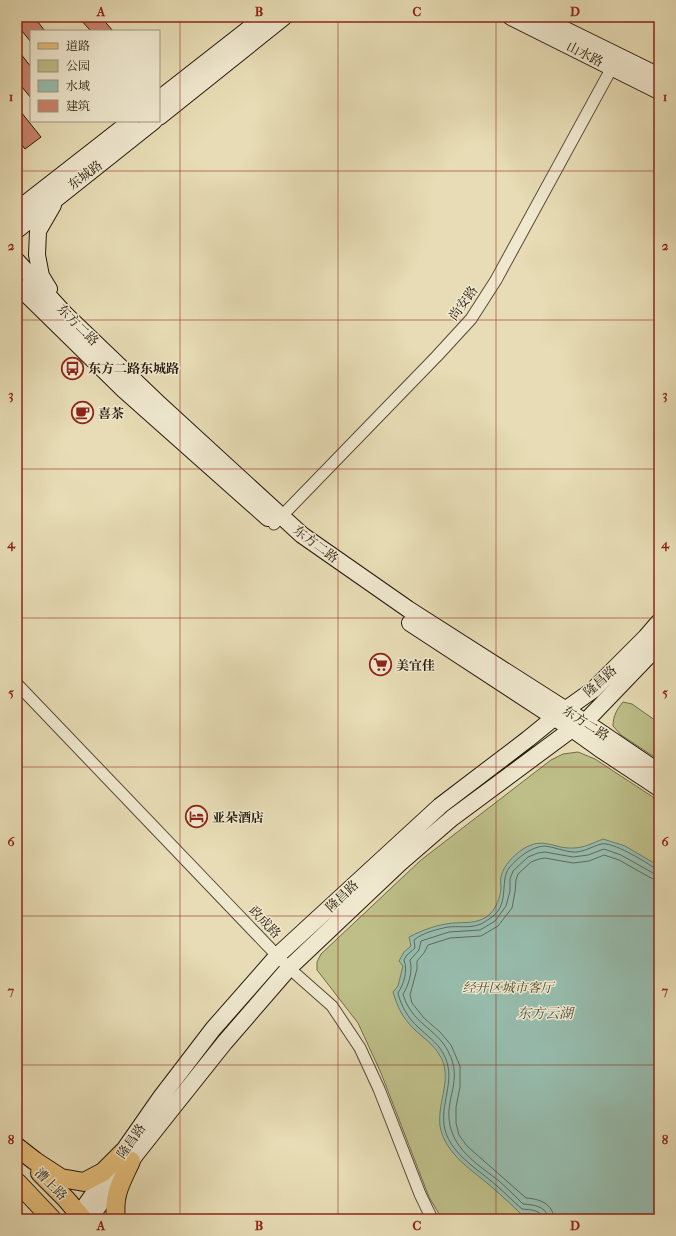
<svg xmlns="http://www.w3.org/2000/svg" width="676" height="1236" font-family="'IM FELL French Canon','Noto Serif SC',serif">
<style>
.green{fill:#bdbe88;stroke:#726c48}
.water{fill:#97bcad;stroke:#6a7b6b}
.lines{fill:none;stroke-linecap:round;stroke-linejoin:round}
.shore{stroke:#5e6a5b;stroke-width:1}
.building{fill:#c9836c;stroke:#261909}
.street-casing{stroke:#564a34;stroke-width:13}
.secondary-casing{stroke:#261909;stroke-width:18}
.primary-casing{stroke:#261909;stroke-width:20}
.street{stroke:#efe8cf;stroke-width:11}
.secondary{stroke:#efe8cf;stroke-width:16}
.primary{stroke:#e4be7a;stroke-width:18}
.grid{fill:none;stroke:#8f2418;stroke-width:1;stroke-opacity:0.55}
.labels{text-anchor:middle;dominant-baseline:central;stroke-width:3;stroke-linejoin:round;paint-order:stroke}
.street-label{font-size:13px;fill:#261909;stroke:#efe8cf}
.poi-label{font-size:13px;font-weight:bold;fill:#261909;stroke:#efe8cf;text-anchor:start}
.park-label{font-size:13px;font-style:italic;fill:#534b2f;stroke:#efe8cf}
.water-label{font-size:14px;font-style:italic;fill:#4e5242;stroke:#efe8cf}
.neatline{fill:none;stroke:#8f2418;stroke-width:1.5}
.grid-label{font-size:13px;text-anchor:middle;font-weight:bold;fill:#8f2418}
</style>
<rect width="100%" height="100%" fill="#e7dcb5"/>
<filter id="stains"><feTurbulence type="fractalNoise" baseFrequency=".005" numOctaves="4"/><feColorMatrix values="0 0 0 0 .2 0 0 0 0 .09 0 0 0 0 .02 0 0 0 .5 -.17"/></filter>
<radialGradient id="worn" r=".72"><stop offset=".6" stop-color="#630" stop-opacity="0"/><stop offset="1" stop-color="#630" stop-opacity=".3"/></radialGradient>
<path class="green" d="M 623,702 L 632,704 L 659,723 L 659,760 L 621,735 L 613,726 C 613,716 617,709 623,702 Z
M 578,752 L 595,759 L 659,801 L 659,1219 L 442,1219 L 429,1197 L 381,1073 L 358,1023 L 317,970 L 317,962 L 321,954 L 421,860 L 551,760 L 563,754 Z"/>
<path class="water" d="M 603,839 L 625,846 L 659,866 L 659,1219 L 540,1219 C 535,1213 528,1213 521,1214 C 512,1205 503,1197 494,1189 C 474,1171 445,1155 440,1126 C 437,1101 454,1077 439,1054 C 433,1044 422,1037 414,1029 C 402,1017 398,1008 393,992 L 398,986 L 403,966 L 399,961 L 404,952 L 411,946 L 409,937 C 421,931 433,926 446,924 C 461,921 477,926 490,914 C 496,908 500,898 501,889 C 501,885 500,881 501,877 C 503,866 514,855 523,849 C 544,836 553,849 573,848 C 584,848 593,843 603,839 Z"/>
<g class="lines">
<path class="shore" d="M 543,1219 C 541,1209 530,1210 522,1209 C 513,1201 505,1193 497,1186 C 478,1169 448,1153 444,1125 C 441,1099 457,1078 443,1053 C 437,1042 426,1035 418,1027 C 408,1018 401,1006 398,993 C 404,984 408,970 404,960 L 407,955 L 415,948 L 414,940 C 422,933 438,929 448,927 C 458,926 469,928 478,925 C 482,924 486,921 489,919 C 511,906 499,882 509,868 C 517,858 532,846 545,846 C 554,847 563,851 572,852 C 582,853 591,847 601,844 C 612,841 646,862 656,869 L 659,869
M 548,1219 C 547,1206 534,1205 523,1204 C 515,1196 507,1188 499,1181 C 480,1166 455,1151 450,1125 C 444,1098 464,1081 448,1051 C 436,1028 411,1023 403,994 C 409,985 413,970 410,960 L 419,950 L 421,941 L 449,932 L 480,930 L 495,921 L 506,906 L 510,891 L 510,879 L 513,871 L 528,857 L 538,853 L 545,852 L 573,857 L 588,855 L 604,849 L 621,855 L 653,873 L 659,874
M 554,1219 C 553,1203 539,1199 526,1198 L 467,1146 L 459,1135 L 456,1123 L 456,1107 L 460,1087 L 460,1066 L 451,1045 L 440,1032 L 424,1018 L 412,1003 L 410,995 L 417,969 L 417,961 L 424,953 L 428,945 L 450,938 L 481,936 L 498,926 L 512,908 L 515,892 L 516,880 L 518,874 L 531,862 L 539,859 L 545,858 L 573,863 L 589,861 L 604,855 L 619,860 L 651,878 L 659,880"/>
</g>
<path class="building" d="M 17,17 L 34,17 L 45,31 L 31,31 L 31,42 L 17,25 Z
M 78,17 L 101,17 L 113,31 L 91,31 Z
M 17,49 L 31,67 L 31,98 L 17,81 Z
M 17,107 L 41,137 L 25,149 L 17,139 Z"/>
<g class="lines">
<defs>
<path id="street" d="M 274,524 L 437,356 L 471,319 L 496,280 L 615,62
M 17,684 L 289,968 L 332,1006 L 360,1048 L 379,1089 L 420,1194 L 432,1219"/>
<path id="secondary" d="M 511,17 L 659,91
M 539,17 L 659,76
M 159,99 L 264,17
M 159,117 L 284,17
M 17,210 L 131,121
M 17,230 L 154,121
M 17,261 L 65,314 L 158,403 L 302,535 L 408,609 L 585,722 L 659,772
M 17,285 L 124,390 L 268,518
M 49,289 L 41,276 L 37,255 L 38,231 L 53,205
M 410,623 L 572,729 L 600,749 L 659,788
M 76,1219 L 161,1097 L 213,1029 L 278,955 L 440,806 L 528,739 L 555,717 L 593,690 L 646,637 L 659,622
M 89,1219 L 136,1154 L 174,1106 L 225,1042 L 289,968 L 400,863 L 452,818 L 572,729 L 585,722 L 659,645"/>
<path id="primary" d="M 17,1147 L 35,1161 L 61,1178 L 84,1182 L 103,1172 L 123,1152
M 40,1173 L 66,1199 L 83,1219
M 17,1182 L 52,1219
M 116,1219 C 113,1194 121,1183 131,1161"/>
</defs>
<use href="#street" class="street-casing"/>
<use href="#secondary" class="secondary-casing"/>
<use href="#primary" class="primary-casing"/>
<use href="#street" class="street"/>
<use href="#secondary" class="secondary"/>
<use href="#primary" class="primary"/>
</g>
<path class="grid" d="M 180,17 L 180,1219M 338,17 L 338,1219M 496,17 L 496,1219M 17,171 L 659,171M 17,320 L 659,320M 17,469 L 659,469M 17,618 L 659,618M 17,767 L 659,767M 17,916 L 659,916M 17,1065 L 659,1065"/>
<defs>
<symbol id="bus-ring" viewBox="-11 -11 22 22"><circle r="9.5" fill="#efe8cf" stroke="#8f2418" stroke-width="1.5"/><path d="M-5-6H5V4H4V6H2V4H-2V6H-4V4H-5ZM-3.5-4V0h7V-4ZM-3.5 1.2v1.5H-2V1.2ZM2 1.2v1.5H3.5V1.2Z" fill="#8f2418"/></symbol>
<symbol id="cafe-ring" viewBox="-11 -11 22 22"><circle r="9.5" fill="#efe8cf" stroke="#8f2418" stroke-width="1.5"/><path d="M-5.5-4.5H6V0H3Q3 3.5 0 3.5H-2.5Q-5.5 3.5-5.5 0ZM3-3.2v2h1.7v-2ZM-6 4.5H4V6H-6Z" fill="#8f2418"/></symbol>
<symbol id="supermarket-ring" viewBox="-11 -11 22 22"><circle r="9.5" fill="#efe8cf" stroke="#8f2418" stroke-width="1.5"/><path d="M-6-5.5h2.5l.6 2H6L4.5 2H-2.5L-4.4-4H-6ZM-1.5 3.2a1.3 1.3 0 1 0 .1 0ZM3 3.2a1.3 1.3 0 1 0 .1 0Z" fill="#8f2418"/></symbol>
<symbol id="hotel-ring" viewBox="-11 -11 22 22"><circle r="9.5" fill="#efe8cf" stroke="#8f2418" stroke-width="1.5"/><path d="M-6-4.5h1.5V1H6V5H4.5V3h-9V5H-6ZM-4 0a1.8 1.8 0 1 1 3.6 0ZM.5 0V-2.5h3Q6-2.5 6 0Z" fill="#8f2418"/></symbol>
</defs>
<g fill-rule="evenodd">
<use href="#bus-ring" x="60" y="356" width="25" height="25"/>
<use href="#cafe-ring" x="70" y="400" width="25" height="25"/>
<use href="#supermarket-ring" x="368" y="652" width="25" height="25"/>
<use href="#hotel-ring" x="184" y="804" width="25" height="25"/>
</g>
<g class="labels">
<g class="street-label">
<text transform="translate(585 54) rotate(27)">山水路</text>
<text transform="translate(85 175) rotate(-37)">东城路</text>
<text transform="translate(463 303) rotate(-54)">尚安路</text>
<text transform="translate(78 325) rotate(45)">东方二路</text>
<text transform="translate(316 544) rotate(37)">东方二路</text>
<text transform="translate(600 681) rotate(-42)">隆昌路</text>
<text transform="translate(586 723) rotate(33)">东方二路</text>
<text transform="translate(342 896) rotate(-43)">隆昌路</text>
<text transform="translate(265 922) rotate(46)">政成路</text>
<text transform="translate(131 1141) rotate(-55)">隆昌路</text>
<text transform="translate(51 1184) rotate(45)">漕上路</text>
</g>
<g class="poi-label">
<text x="88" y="368">东方二路东城路</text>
<text x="98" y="413">喜茶</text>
<text x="396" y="665">美宜佳</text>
<text x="212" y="817">亚朵酒店</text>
</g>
<g class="park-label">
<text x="508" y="987">经开区城市客厅</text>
</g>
<g class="water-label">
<text x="545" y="1013">东方云湖</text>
</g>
</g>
<rect width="676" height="1236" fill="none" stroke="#e7dcb5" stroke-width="44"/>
<rect x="30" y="30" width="130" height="92" fill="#efe8cf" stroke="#9f9580"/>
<rect x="38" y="43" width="20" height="6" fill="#e4be7a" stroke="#9f9580"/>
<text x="66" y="50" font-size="12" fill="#261909">道路</text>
<rect x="38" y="60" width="20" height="12" fill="#bdbe88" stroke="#9f9580"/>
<text x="66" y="70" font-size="12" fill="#261909">公园</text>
<rect x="38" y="80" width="20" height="12" fill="#97bcad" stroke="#9f9580"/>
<text x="66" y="90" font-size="12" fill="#261909">水域</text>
<rect x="38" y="100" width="20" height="12" fill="#c9836c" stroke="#9f9580"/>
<text x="66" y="110" font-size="12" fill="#261909">建筑</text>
<rect x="22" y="22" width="632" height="1192" class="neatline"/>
<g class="grid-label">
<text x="101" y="16">A</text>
<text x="259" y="16">B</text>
<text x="417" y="16">C</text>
<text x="575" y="16">D</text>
<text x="11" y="101">1</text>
<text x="665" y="101">1</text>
<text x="11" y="250">2</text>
<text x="665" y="250">2</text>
<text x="11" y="399">3</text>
<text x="665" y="399">3</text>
<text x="11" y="548">4</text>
<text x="665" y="548">4</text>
<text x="11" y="697">5</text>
<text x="665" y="697">5</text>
<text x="11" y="846">6</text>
<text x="665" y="846">6</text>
<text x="11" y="995">7</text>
<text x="665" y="995">7</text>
<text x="11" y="1144">8</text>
<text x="665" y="1144">8</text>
<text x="101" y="1230">A</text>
<text x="259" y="1230">B</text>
<text x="417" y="1230">C</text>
<text x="575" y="1230">D</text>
</g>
<rect width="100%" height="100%" filter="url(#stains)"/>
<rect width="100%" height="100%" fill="url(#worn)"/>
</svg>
